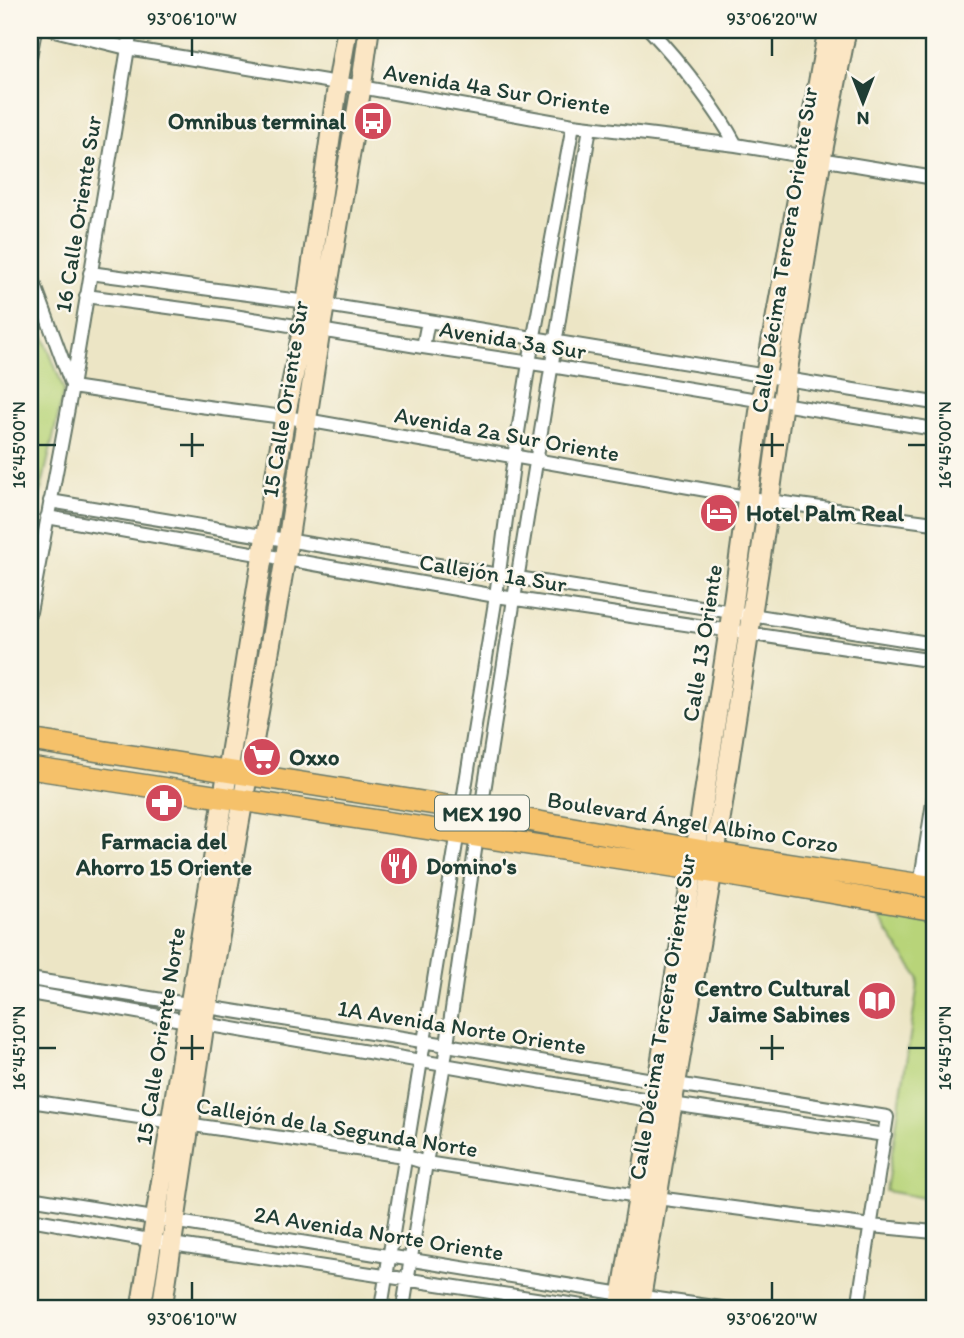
<svg xmlns="http://www.w3.org/2000/svg" width="964" height="1338" font-family="Itim,sans-serif">
<style>
.green{fill:#b8d479;stroke:#6c8856;stroke-width:2}
.lines{fill:none;stroke-linecap:round;stroke-linejoin:round}
.street-casing{stroke:#677867;stroke-width:16}
.secondary-casing{stroke:#677867;stroke-width:23}
.primary-casing{stroke:#677867;stroke-width:24}
.street{stroke:#fff;stroke-width:12}
.secondary{stroke:#fbe6c4;stroke-width:19}
.primary{stroke:#f5c16b;stroke-width:21}
.ticks{fill:none;stroke:#1f3d34;stroke-width:2.5}
.labels{text-anchor:middle;dominant-baseline:central;stroke-width:5;stroke-linejoin:round;paint-order:stroke}
.shield{fill:#fbf7ec;stroke:#61756b;stroke-width:2}
.shield-label{font-size:21px;font-weight:bold;fill:#1f3d34}
.street-label{font-size:23px;fill:#1f3d34;stroke:#fbf7ec}
.poi-label{font-size:23px;font-weight:bold;fill:#1f3d34;stroke:#fbf7ec;text-anchor:start}
.neatline{fill:none;stroke:#1f3d34;stroke-width:2.5}
.ticks-label{font-size:18px;text-anchor:middle;fill:#1f3d34}
</style>
<rect width="100%" height="100%" fill="#fbf7ec"/>
<filter id="ink" filterUnits="userSpaceOnUse"><feTurbulence type="fractalNoise" baseFrequency=".0143" numOctaves="2"/><feDisplacementMap in="SourceGraphic" scale="14" xChannelSelector="R" yChannelSelector="G"/><feConvolveMatrix kernelMatrix="1 2 1 2 8 2 1 2 1" color-interpolation-filters="sRGB"/></filter>
<filter id="wash" filterUnits="userSpaceOnUse"><feTurbulence type="fractalNoise" baseFrequency=".00686" numOctaves="4" result="noise"/><feDisplacementMap in="SourceGraphic" scale="28" xChannelSelector="R" yChannelSelector="G"/><feGaussianBlur stdDeviation="1.57" result="paint"/><feColorMatrix in="noise" values="0 0 0 0 0 0 0 0 0 0 0 0 0 0 0 0 0 1.4 0 .05"/><feComposite in="paint" operator="in"/></filter>
<g filter="url(#wash)">
<rect width="100%" height="100%" fill="#ece5c5"/>
<path class="green" d="M 30,301 L 64,390 L 33,525 L 30,524 Z
M 874,913 L 934,923 L 934,1200 L 886,1191 L 919,978 Z"/>
</g>
<g filter="url(#ink)">
<g class="lines">
<defs>
<path id="street" d="M 54,30 L 127,48 L 338,83 L 573,125 L 736,145 L 934,178
M 650,30 C 680,62 715,106 736,145
M 30,57 L 35,30
M 30,272 L 71,383
M 90,273 L 307,302 L 428,321 L 934,403
M 86,296 L 228,315 L 423,347 L 551,366 L 934,429
M 423,347 L 428,321
M 72,387 L 200,406 L 306,420 L 769,501 L 934,523
M 50,501 L 499,575 L 934,644
M 47,517 L 496,596 L 934,661
M 30,612 L 72,387 L 131,30
M 920,885 L 934,796
M 30,979 L 447,1045 L 676,1084 L 887,1117 L 858,1308
M 30,993 L 204,1024 L 672,1104 L 885,1135
M 30,1101 L 404,1156 L 426,1163 L 638,1196
M 30,1198 L 622,1294 L 722,1308
M 657,1198 L 871,1226 L 934,1232
M 30,1219 L 172,1244 L 596,1308
M 381,1308 L 496,596 L 514,457 L 529,363 L 573,125
M 403,1308 L 426,1163 L 444,1065 L 477,836 L 514,599 L 590,127"/>
<path id="secondary" d="M 141,1308 L 285,417 L 303,328 L 338,83 L 347,30
M 162,1308 L 204,1024 L 285,560 L 320,331 L 361,88 L 369,30
M 620,1308 L 693,869 L 732,612 L 761,401 L 828,30
M 639,1308 L 672,1104 L 712,872 L 769,501 L 782,405 L 821,159 L 846,30"/>
<path id="primary" d="M 30,740 L 460,808 L 715,853 L 934,887
M 30,768 L 712,872 L 934,910"/>
</defs>
<use href="#street" class="street-casing"/>
<use href="#secondary" class="secondary-casing"/>
<use href="#primary" class="primary-casing"/>
<use href="#street" class="street"/>
<use href="#secondary" class="secondary"/>
<use href="#primary" class="primary"/>
</g>
</g>
<path class="ticks" d="M 192,38 L 192,56M 772,38 L 772,56M 192,433 L 192,457M 772,433 L 772,457M 38,445 L 56,445M 180,445 L 204,445M 760,445 L 784,445M 908,445 L 926,445M 192,1035 L 192,1060M 772,1035 L 772,1060M 38,1048 L 56,1048M 180,1048 L 204,1048M 760,1048 L 784,1048M 908,1048 L 926,1048M 192,1282 L 192,1300M 772,1282 L 772,1300"/>
<defs>
<symbol id="bus-disc" viewBox="-11 -11 22 22"><circle r="9.5" fill="#d1495b" stroke="#fbf7ec"/><path d="M-5-6H5V4H4V6H2V4H-2V6H-4V4H-5ZM-3.5-4V0h7V-4ZM-3.5 1.2v1.5H-2V1.2ZM2 1.2v1.5H3.5V1.2Z" fill="#fff"/></symbol>
<symbol id="hotel-disc" viewBox="-11 -11 22 22"><circle r="9.5" fill="#d1495b" stroke="#fbf7ec"/><path d="M-6-4.5h1.5V1H6V5H4.5V3h-9V5H-6ZM-4 0a1.8 1.8 0 1 1 3.6 0ZM.5 0V-2.5h3Q6-2.5 6 0Z" fill="#fff"/></symbol>
<symbol id="supermarket-disc" viewBox="-11 -11 22 22"><circle r="9.5" fill="#d1495b" stroke="#fbf7ec"/><path d="M-6-5.5h2.5l.6 2H6L4.5 2H-2.5L-4.4-4H-6ZM-1.5 3.2a1.3 1.3 0 1 0 .1 0ZM3 3.2a1.3 1.3 0 1 0 .1 0Z" fill="#fff"/></symbol>
<symbol id="pharmacy-disc" viewBox="-11 -11 22 22"><circle r="9.5" fill="#d1495b" stroke="#fbf7ec"/><path d="M-2-6h4v4h4v4h-4v4h-4v-4h-4v-4h4Z" fill="#fff"/></symbol>
<symbol id="restaurant-disc" viewBox="-11 -11 22 22"><circle r="9.5" fill="#d1495b" stroke="#fbf7ec"/><path d="M-5-6h1v4h1v-4h1v4h1v-4h1v5L-1.5 .5V6h-2V.5L-5-1ZM5-6V6H3V1.5H1.5Q1.5-4 5-6Z" fill="#fff"/></symbol>
<symbol id="library-disc" viewBox="-11 -11 22 22"><circle r="9.5" fill="#d1495b" stroke="#fbf7ec"/><path d="M-6-4Q-3-5.5-.7-3.5V5Q-3 3-6 4ZM6-4Q3-5.5 .7-3.5V5Q3 3 6 4Z" fill="#fff"/></symbol>
</defs>
<g fill-rule="evenodd">
<use href="#bus-disc" x="351" y="99" width="44" height="44"/>
<use href="#hotel-disc" x="697" y="491" width="44" height="44"/>
<use href="#supermarket-disc" x="240" y="735" width="44" height="44"/>
<use href="#pharmacy-disc" x="142" y="781" width="44" height="44"/>
<use href="#restaurant-disc" x="377" y="844" width="44" height="44"/>
<use href="#library-disc" x="855" y="979" width="44" height="44"/>
</g>
<g class="labels">
<rect class="shield" x="435" y="795.5" width="94" height="35" rx="5"/>
<g class="shield-label">
<text x="482" y="813">MEX 190</text>
</g>
<g class="street-label">
<text transform="translate(497 89) rotate(9)">Avenida 4a Sur Oriente</text>
<text transform="translate(78 214) rotate(-81)">16 Calle Oriente Sur</text>
<text transform="translate(784 250) rotate(-81)">Calle Décima Tercera Oriente Sur</text>
<text transform="translate(513 340) rotate(9)">Avenida 3a Sur</text>
<text transform="translate(285 399) rotate(-81)">15 Calle Oriente Sur</text>
<text transform="translate(507 434) rotate(10)">Avenida 2a Sur Oriente</text>
<text transform="translate(493 573) rotate(9)">Callejón 1a Sur</text>
<text transform="translate(702 643) rotate(-81)">Calle 13 Oriente</text>
<text transform="translate(693 822) rotate(9)">Boulevard Ángel Albino Corzo</text>
<text transform="translate(662 1017) rotate(-81)">Calle Décima Tercera Oriente Sur</text>
<text transform="translate(462 1027) rotate(9)">1A Avenida Norte Oriente</text>
<text transform="translate(160 1036) rotate(-81)">15 Calle Oriente Norte</text>
<text transform="translate(337 1127) rotate(9)">Callejón de la Segunda Norte</text>
<text transform="translate(379 1233) rotate(9)">2A Avenida Norte Oriente</text>
</g>
<g class="poi-label">
<text x="346" y="121" text-anchor="end">Omnibus terminal</text>
<text x="746" y="513">Hotel Palm Real</text>
<text x="289" y="757">Oxxo</text>
<text x="164" y="841" text-anchor="middle">Farmacia del<tspan x="164" dy="26">Ahorro 15 Oriente</tspan></text>
<text x="426" y="866">Domino's</text>
<text x="850" y="988" text-anchor="end">Centro Cultural<tspan x="850" dy="26">Jaime Sabines</tspan></text>
</g>
</g>
<rect width="964" height="1338" fill="none" stroke="#fbf7ec" stroke-width="77"/>
<g transform="translate(863 102) rotate(180)" stroke="#fbf7ec" stroke-width="5" paint-order="stroke">
<path d="M0-5L12 26L0 18L-12 26Z" fill="#1f3d34"/>
<text y="-10" font-size="19" font-weight="bold" text-anchor="middle" fill="#1f3d34">N</text>
</g>
<rect x="38" y="38" width="888" height="1262" class="neatline"/>
<g class="ticks-label">
<text x="192" y="25">93°06'10"W</text>
<text x="772" y="25">93°06'20"W</text>
<text transform="translate(945 445) rotate(-90)" y="6">16°45'00"N</text>
<text transform="translate(19 445) rotate(-90)" y="6">16°45'00"N</text>
<text transform="translate(945 1048) rotate(-90)" y="6">16°45'10"N</text>
<text transform="translate(19 1048) rotate(-90)" y="6">16°45'10"N</text>
<text x="192" y="1325">93°06'10"W</text>
<text x="772" y="1325">93°06'20"W</text>
</g>
</svg>
